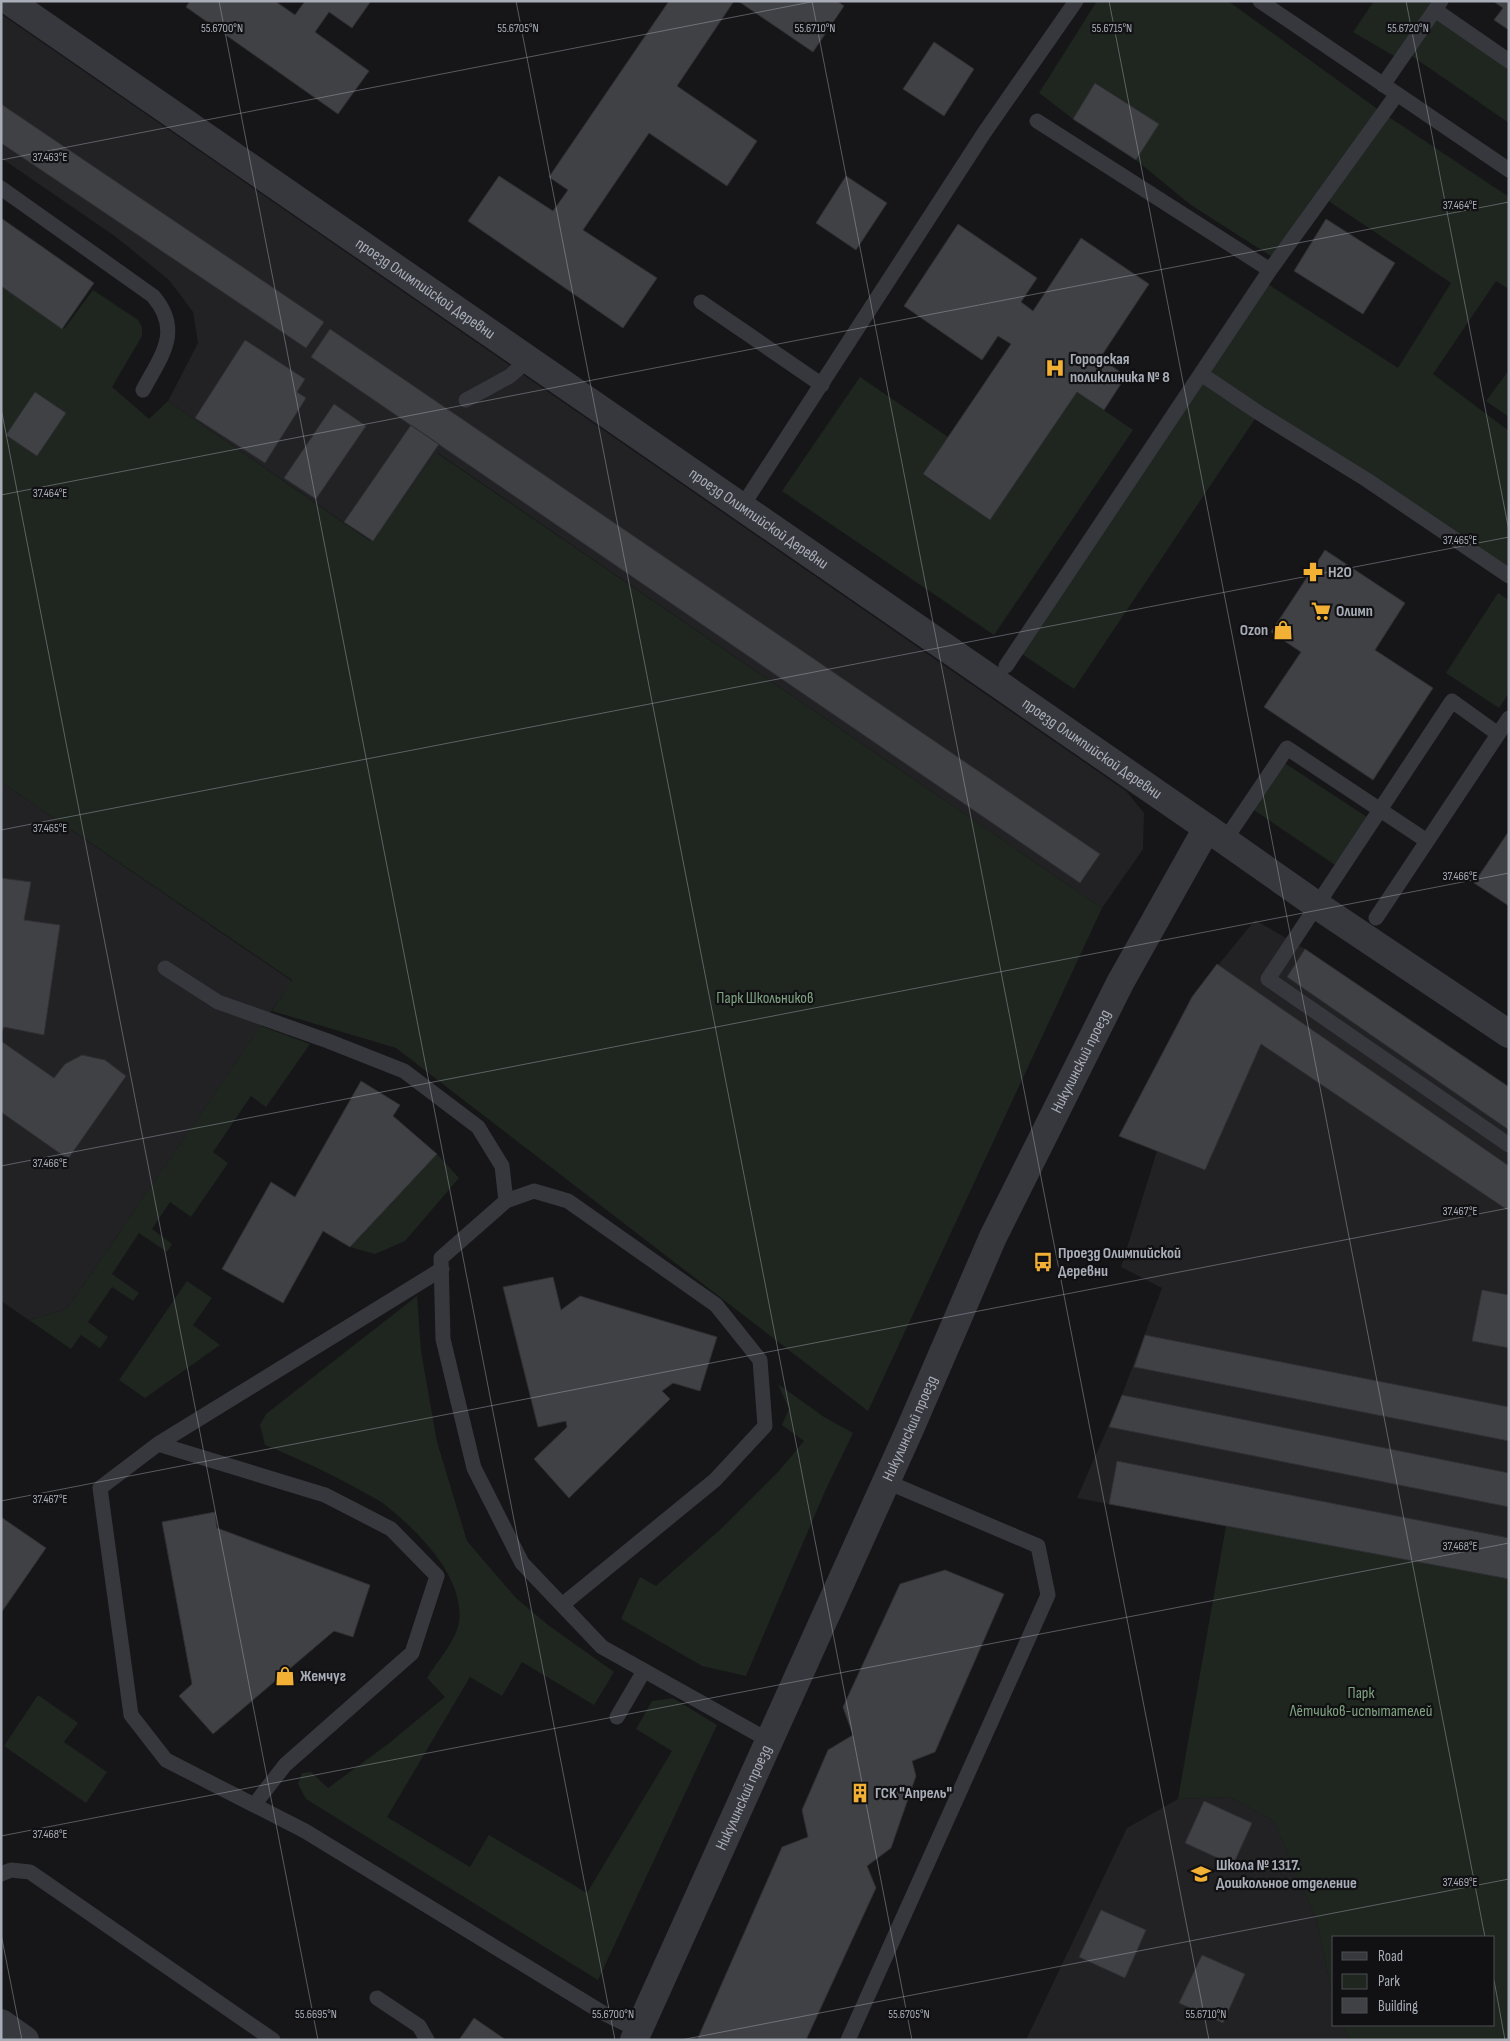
<svg xmlns="http://www.w3.org/2000/svg" width="1510" height="2041" font-family="'Sofia Sans Condensed',sans-serif">
<style>
.built{fill:#222225}
.green{fill:#1e261f}
.building{fill:#404145;stroke:#303034}
.lines{fill:none;stroke-linecap:round;stroke-linejoin:round}
.service{stroke:#37383d;stroke-width:15}
.minor{stroke:#37383d;stroke-width:28}
.tertiary{stroke:#37383d;stroke-width:28}
.ticks{fill:none;stroke:#a8adb8;stroke-width:1;stroke-opacity:0.45}
.labels{text-anchor:middle;dominant-baseline:central;stroke-width:4.5;stroke-linejoin:round;paint-order:stroke}
.street-label{font-size:16px;fill:#a8adb8;stroke:#111113}
.poi-label{font-size:16px;font-weight:bold;fill:#a8adb8;stroke:#111113;text-anchor:start}
.park-label{font-size:16px;fill:#7fa381;stroke:#111113}
.ticks-label{font-size:12px;text-anchor:middle;fill:#a8adb8;stroke:#111113;stroke-width:4.5;stroke-linejoin:round;paint-order:stroke}
</style>
<rect width="100%" height="100%" fill="#161618"/>
<path class="built" d="M 1,14 L 1126,791 L 1144,813 L 1143,849 L 1102,908 L 438,453 L 371,541 L 168,401 L 198,343 L 193,312 L 169,280 L 116,237 L 1,158 Z
M 1,782 L 292,981 L 67,1309 L 29,1320 L 1,1301 Z
M 1255,920 L 1305,949 L 1509,1087 L 1509,1579 L 1077,1498 L 1122,1395 L 1162,1288 L 1121,1267 L 1157,1151 L 1119,1136 L 1192,997 Z
M 1230,1797 L 1274,1821 L 1316,1919 L 1334,2001 L 1334,2025 L 1343,2025 L 1351,2040 L 1026,2040 L 1127,1828 L 1178,1799 Z"/>
<path class="green" d="M 1097,1 L 1228,1 L 1383,113 L 1509,197 L 1509,289 L 1496,281 L 1433,374 L 1509,431 L 1509,576 L 1259,413 L 1074,689 L 1016,650 L 1263,281 L 1398,368 L 1451,283 L 1324,198 L 1277,260 L 1191,205 L 1136,160 L 1159,124 L 1096,83 L 1073,119 L 1039,93 Z
M 1374,1 L 1441,1 L 1436,9 L 1509,61 L 1509,123 L 1406,52 L 1401,60 L 1353,32 Z
M 1,286 L 64,329 L 93,290 L 138,320 L 142,327 L 142,336 L 112,387 L 149,419 L 168,401 L 370,541 L 437,453 L 1102,908 L 868,1411 L 396,1048 L 272,1011 L 292,980 L 1,782 Z
M 1509,370 L 1509,417 L 1486,401 Z
M 860,377 L 948,437 L 923,475 L 990,520 L 1077,392 L 1133,430 L 994,635 L 782,491 Z
M 1498,593 L 1509,600 L 1509,693 L 1499,708 L 1446,673 Z
M 1280,760 L 1373,821 L 1341,869 L 1248,806 Z
M 261,1026 L 310,1044 L 266,1107 L 251,1096 L 213,1152 L 228,1163 L 191,1217 L 170,1202 L 152,1229 L 172,1244 L 167,1252 L 139,1233 L 112,1274 L 139,1293 L 133,1301 L 112,1287 L 88,1322 L 108,1337 L 100,1348 L 81,1335 L 71,1349 L 29,1320 L 67,1309 Z
M 437,1154 L 459,1178 L 405,1241 L 375,1254 L 350,1247 Z
M 187,1281 L 212,1298 L 193,1325 L 220,1345 L 145,1398 L 119,1380 Z
M 417,1296 L 421,1351 L 437,1442 L 467,1541 L 515,1597 L 548,1625 L 614,1672 L 594,1705 L 522,1662 L 502,1696 L 470,1677 L 387,1817 L 470,1867 L 489,1835 L 587,1893 L 672,1751 L 636,1729 L 652,1701 L 673,1698 L 717,1725 L 598,1980 L 306,1799 L 298,1784 L 302,1773 L 311,1772 L 328,1788 L 388,1744 L 445,1697 L 427,1678 C 438,1660 455,1643 459,1622 C 465,1577 417,1530 384,1504 C 376,1498 366,1494 358,1489 C 327,1472 297,1458 265,1445 L 260,1425 L 266,1414 Z
M 778,1384 L 824,1417 L 853,1433 L 826,1489 L 746,1676 L 702,1666 L 621,1619 L 640,1577 L 656,1586 L 722,1528 L 779,1471 L 804,1441 L 782,1425 L 789,1409 Z
M 1226,1526 L 1509,1579 L 1509,2040 L 1351,2040 L 1343,2025 L 1494,2025 L 1494,1937 L 1334,1937 L 1334,2001 L 1316,1919 L 1274,1821 L 1230,1797 L 1178,1799 Z
M 38,1695 L 78,1723 L 64,1742 L 107,1772 L 86,1803 L 4,1746 Z"/>
<path class="building" d="M 190,1 L 275,1 L 295,15 L 305,1 L 371,1 L 352,28 L 329,12 L 315,32 L 369,71 L 338,114 L 186,7 Z
M 669,1 L 734,1 L 677,86 L 757,141 L 727,186 L 649,133 L 583,230 L 657,278 L 623,328 L 468,221 L 499,176 L 553,211 L 568,190 L 549,177 Z
M 738,1 L 837,1 L 844,6 L 813,52 Z
M 1493,1 L 1509,1 L 1509,30 L 1494,20 L 1503,8 Z
M 934,42 L 974,69 L 944,116 L 903,89 Z
M 1095,83 L 1159,124 L 1136,160 L 1073,119 Z
M 1,104 L 324,322 L 306,348 L 1,143 Z
M 846,176 L 887,203 L 856,250 L 816,223 Z
M 1,218 L 94,283 L 62,329 L 1,286 Z
M 1326,219 L 1395,263 L 1363,314 L 1294,271 Z
M 958,224 L 1037,278 L 1021,302 L 1033,311 L 1081,238 L 1149,284 L 1100,358 L 1126,376 L 1104,410 L 1077,392 L 990,520 L 923,474 L 1011,344 L 998,336 L 982,360 L 904,306 Z
M 330,329 L 1100,854 L 1080,883 L 311,357 Z
M 245,340 L 305,379 L 297,392 L 306,398 L 265,463 L 195,418 Z
M 35,392 L 66,413 L 37,456 L 6,435 Z
M 334,404 L 366,426 L 316,499 L 284,478 Z
M 411,425 L 439,444 L 373,541 L 344,522 Z
M 1325,550 L 1405,603 L 1375,650 L 1433,688 L 1373,780 L 1264,707 L 1301,652 L 1271,632 Z
M 1509,831 L 1509,906 L 1474,883 Z
M 1,878 L 31,882 L 24,920 L 60,925 L 44,1035 L 4,1027 L 1,1033 Z
M 1305,949 L 1509,1087 L 1509,1130 L 1287,977 Z
M 1217,964 L 1509,1166 L 1509,1211 L 1261,1044 L 1205,1170 L 1119,1136 L 1192,997 Z
M 1,1041 L 54,1078 L 65,1064 L 82,1055 L 105,1060 L 126,1076 L 68,1159 L 1,1112 Z
M 361,1081 L 400,1105 L 393,1116 L 437,1154 L 350,1247 L 323,1231 L 283,1303 L 222,1269 L 271,1182 L 295,1197 Z
M 553,1277 L 561,1310 L 580,1296 L 717,1337 L 700,1391 L 673,1383 L 662,1391 L 670,1399 L 569,1498 L 534,1459 L 567,1427 L 566,1421 L 538,1427 L 503,1287 Z
M 1482,1290 L 1509,1295 L 1509,1348 L 1472,1341 Z
M 1145,1335 L 1509,1407 L 1509,1441 L 1134,1367 Z
M 1122,1395 L 1509,1473 L 1509,1507 L 1109,1427 Z
M 1117,1461 L 1509,1538 L 1509,1579 L 1109,1504 Z
M 215,1512 L 217,1528 L 370,1585 L 353,1637 L 334,1631 L 213,1734 L 179,1696 L 192,1684 L 162,1522 Z
M 1,1517 L 46,1548 L 1,1613 Z
M 945,1570 L 1004,1594 L 935,1752 L 912,1761 L 916,1776 L 891,1848 L 867,1866 L 876,1888 L 806,2040 L 697,2040 L 782,1847 L 808,1837 L 802,1810 L 828,1750 L 853,1735 L 843,1707 L 900,1584 Z
M 1204,1801 L 1252,1823 L 1233,1865 L 1185,1843 Z
M 1101,1910 L 1146,1930 L 1125,1978 L 1079,1957 Z
M 1202,1955 L 1245,1974 L 1223,2023 L 1179,2003 Z
M 474,2018 L 506,2040 L 459,2040 Z"/>
<g class="lines">
<path class="service" d="M 1260,1 L 1509,170
M 1435,10 L 1509,61
M 1383,85 L 1441,1
M 1037,121 L 1270,270
M 1,188 L 153,296 C 183,331 161,356 143,390
M 701,302 L 822,385
M 1201,374 L 1259,413 L 1367,480 L 1509,576
M 466,400 L 510,376 L 529,359
M 743,505 L 984,133 L 1076,1
M 1006,666 L 1270,270 L 1397,94
M 1498,734 L 1452,701 L 1268,979 L 1509,1145
M 1225,840 L 1287,748 L 1427,841
M 1376,918 L 1509,718
M 165,968 L 218,1002 L 328,1041 L 404,1071 L 478,1127 L 502,1166 L 506,1201 L 441,1258 L 443,1339 L 474,1468 L 522,1563 L 602,1647 L 768,1740
M 506,1201 L 534,1191 L 568,1201 L 716,1305 L 760,1360 L 765,1426 L 715,1480 L 562,1605
M 442,1269 L 158,1444 L 100,1488 L 131,1715 L 166,1760 L 305,1831 L 603,2013 L 638,2030
M 158,1444 L 325,1495 L 391,1529 L 437,1576 L 412,1653 L 285,1765 L 254,1805
M 617,1717 L 644,1671
M 1,1874 L 11,1870 L 30,1872 L 273,2040
M 377,1998 L 419,2026 L 427,2040
M 848,2040 L 1048,1595 L 1038,1546 L 885,1481"/>
<g class="minor">
<path id="s1" d="M 9,1 L 1207,828"/>
<path d="M 1,2023 L 25,2040"/>
</g>
<path class="tertiary" id="s2" d="M 634,2040 L 910,1429 L 993,1237 L 1120,983 L 1207,828 L 1318,906 L 1509,1034"/>
</g>
<path class="ticks" d="M 219,1 L 615,2040M 516,1 L 912,2040M 812,1 L 1209,2040M 1109,1 L 1485,1937M 1406,1 L 1509,531M 1,160 L 816,1M 1,408 L 318,2040M 1,495 L 1509,202M 1,830 L 1509,537M 1,1166 L 1509,873M 1,1501 L 1509,1208M 1,1836 L 1509,1543M 1,1934 L 22,2040M 1494,1980 L 1505,2040M 681,2040 L 1509,1879"/>
<defs>
<symbol id="hospital-bare" viewBox="-9 -9 18 18"><path d="M-5-5h3v3.5h4V-5h3V5h-3V1.5h-4V5h-3Z" fill="#f2b134" stroke="#111113" stroke-width="2.5" paint-order="stroke"/></symbol>
<symbol id="pharmacy-bare" viewBox="-9 -9 18 18"><path d="M-2-6h4v4h4v4h-4v4h-4v-4h-4v-4h4Z" fill="#f2b134" stroke="#111113" stroke-width="2.5" paint-order="stroke"/></symbol>
<symbol id="supermarket-bare" viewBox="-9 -9 18 18"><path d="M-6-5.5h2.5l.6 2H6L4.5 2H-2.5L-4.4-4H-6ZM-1.5 3.2a1.3 1.3 0 1 0 .1 0ZM3 3.2a1.3 1.3 0 1 0 .1 0Z" fill="#f2b134" stroke="#111113" stroke-width="2.5" paint-order="stroke"/></symbol>
<symbol id="shop-bare" viewBox="-9 -9 18 18"><path d="M-5-2.5h2.3a2.7 3.5 0 0 1 5.4 0H5L5.5 6h-11ZM-1.5-2.5h3a1.5 2.3 0 0 0-3 0Z" fill="#f2b134" stroke="#111113" stroke-width="2.5" paint-order="stroke"/></symbol>
<symbol id="bus-bare" viewBox="-9 -9 18 18"><path d="M-5-6H5V4H4V6H2V4H-2V6H-4V4H-5ZM-3.5-4V0h7V-4ZM-3.5 1.2v1.5H-2V1.2ZM2 1.2v1.5H3.5V1.2Z" fill="#f2b134" stroke="#111113" stroke-width="2.5" paint-order="stroke"/></symbol>
<symbol id="building-bare" viewBox="-9 -9 18 18"><path d="M-4-6H4V6H1V3H-1V6H-4ZM-2.5-4.3h1.7v1.8h-1.7ZM.8-4.3h1.7v1.8H.8ZM-2.5-1h1.7V.8h-1.7ZM.8-1h1.7V.8H.8Z" fill="#f2b134" stroke="#111113" stroke-width="2.5" paint-order="stroke"/></symbol>
<symbol id="school-bare" viewBox="-9 -9 18 18"><path d="M0-5L7-2L0 1L-7-2ZM-4 1L0 2.5L4 1V4Q0 6-4 4Z" fill="#f2b134" stroke="#111113" stroke-width="2.5" paint-order="stroke"/></symbol>
</defs>
<g fill-rule="evenodd">
<use href="#hospital-bare" x="1041" y="354" width="28" height="28"/>
<use href="#pharmacy-bare" x="1299" y="558" width="28" height="28"/>
<use href="#supermarket-bare" x="1307" y="597" width="28" height="28"/>
<use href="#shop-bare" x="1269" y="616" width="28" height="28"/>
<use href="#bus-bare" x="1029" y="1248" width="28" height="28"/>
<use href="#shop-bare" x="271" y="1662" width="28" height="28"/>
<use href="#building-bare" x="846" y="1779" width="28" height="28"/>
<use href="#school-bare" x="1187" y="1860" width="28" height="28"/>
</g>
<g class="labels">
<g class="street-label">
<text stroke="none"><textPath href="#s1" startOffset="506">проезд Олимпийской Деревни</textPath></text>
<text stroke="none"><textPath href="#s1" startOffset="911">проезд Олимпийской Деревни</textPath></text>
<text stroke="none"><textPath href="#s1" startOffset="1316">проезд Олимпийской Деревни</textPath></text>
<text stroke="none"><textPath href="#s2" startOffset="1076">Никулинский проезд</textPath></text>
<text stroke="none"><textPath href="#s2" startOffset="671">Никулинский проезд</textPath></text>
<text stroke="none"><textPath href="#s2" startOffset="266">Никулинский проезд</textPath></text>
</g>
<g class="poi-label">
<text x="1070" y="359">Городская<tspan x="1070" dy="18">поликлиника № 8</tspan></text>
<text x="1328" y="572">H2O</text>
<text x="1336" y="611">Олимп</text>
<text x="1268" y="630" text-anchor="end">Ozon</text>
<text x="1058" y="1253">Проезд Олимпийской<tspan x="1058" dy="18">Деревни</tspan></text>
<text x="300" y="1676">Жемчуг</text>
<text x="875" y="1793">ГСК "Апрель"</text>
<text x="1216" y="1865">Школа № 1317.<tspan x="1216" dy="18">Дошкольное отделение</tspan></text>
</g>
<g class="park-label">
<text x="765" y="998">Парк Школьников</text>
<text x="1361" y="1693">Парк<tspan x="1361" dy="18">Лётчиков-испытателей</tspan></text>
</g>
</g>
<g class="ticks-label">
<text x="222" y="32">55.6700°N</text>
<text x="518" y="32">55.6705°N</text>
<text x="815" y="32">55.6710°N</text>
<text x="1112" y="32">55.6715°N</text>
<text x="1408" y="32">55.6720°N</text>
<text x="50" y="161">37.463°E</text>
<text x="1460" y="209">37.464°E</text>
<text x="50" y="497">37.464°E</text>
<text x="1460" y="544">37.465°E</text>
<text x="50" y="832">37.465°E</text>
<text x="1460" y="880">37.466°E</text>
<text x="50" y="1167">37.466°E</text>
<text x="1460" y="1215">37.467°E</text>
<text x="50" y="1503">37.467°E</text>
<text x="1460" y="1550">37.468°E</text>
<text x="50" y="1838">37.468°E</text>
<text x="1460" y="1886">37.469°E</text>
<text x="316" y="2018">55.6695°N</text>
<text x="613" y="2018">55.6700°N</text>
<text x="909" y="2018">55.6705°N</text>
<text x="1206" y="2018">55.6710°N</text>
</g>
<rect width="1510" height="2041" fill="none" stroke="#a8adb8" stroke-width="5"/>
<rect x="1332" y="1936" width="162" height="90" fill="#111113" stroke="#4d4f55"/>
<rect x="1342" y="1952" width="25" height="8" fill="#37383d" stroke="#4d4f55"/>
<text x="1378" y="1961" font-size="15" fill="#a8adb8">Road</text>
<rect x="1342" y="1974" width="25" height="15" fill="#1e261f" stroke="#4d4f55"/>
<text x="1378" y="1986" font-size="15" fill="#a8adb8">Park</text>
<rect x="1342" y="1998" width="25" height="15" fill="#404145" stroke="#4d4f55"/>
<text x="1378" y="2011" font-size="15" fill="#a8adb8">Building</text>
</svg>
